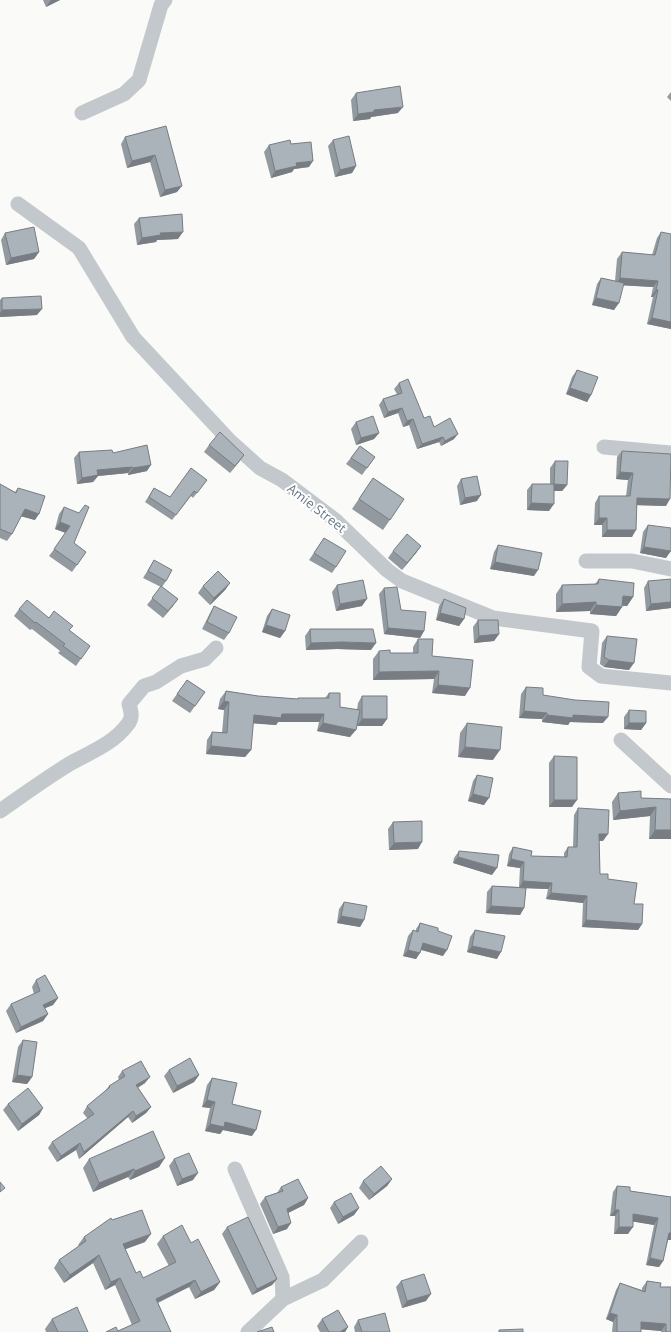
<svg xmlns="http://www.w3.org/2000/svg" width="671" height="1332" font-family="'Open Sans',sans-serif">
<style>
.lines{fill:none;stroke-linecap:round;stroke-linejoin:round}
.minor{stroke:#c3c8cc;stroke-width:15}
.wall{fill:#929a9f}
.shaded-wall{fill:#777d82}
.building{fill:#aab3b9;stroke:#777d82}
.labels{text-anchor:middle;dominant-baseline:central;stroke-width:4;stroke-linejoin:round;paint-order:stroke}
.street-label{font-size:13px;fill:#657683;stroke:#fff}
</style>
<rect width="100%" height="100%" fill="#fafaf8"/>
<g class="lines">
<path class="minor" d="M 82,113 L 124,94 L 139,80 L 161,5 L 165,0
M 18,204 L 79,248 L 133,337 L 230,441 L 260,468 L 282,480 L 335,520 L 387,570 L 402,581 L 493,618 L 592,631 L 589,667 L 601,676 L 671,683
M 604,447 L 671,453
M 586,561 L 632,561 L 671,569
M 621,740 L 671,786
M 0,811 C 23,795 46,778 71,763 C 91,752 113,744 128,724 C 133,718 131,711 129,704 L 144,686 L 156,682 L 181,666 L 205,659 L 216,648
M 235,1169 L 282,1277 L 283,1299 L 248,1332
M 283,1299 L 323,1280 L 361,1242"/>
</g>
<path class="wall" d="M 43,0 L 60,0 L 46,7 Z
M 671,92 L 671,101 L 667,97 Z
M 356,93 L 398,113 L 371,117 L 370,119 L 353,121 L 351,100 Z
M 166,126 L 177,192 L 160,197 L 150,162 L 127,168 L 121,144 L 125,137 Z
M 333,140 L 356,166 L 352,173 L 335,177 L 328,146 Z
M 291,144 L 309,167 L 294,169 L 292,172 L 271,178 L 264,152 L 269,145 Z
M 139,218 L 178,239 L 157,240 L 156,242 L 137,245 L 134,224 Z
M 661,232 L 671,329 L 647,324 L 653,297 L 651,297 L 653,287 L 623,285 L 614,310 L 592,305 L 597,284 L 601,278 L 615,281 L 617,259 L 622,252 L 652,255 L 657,238 Z
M 5,233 L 39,252 L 34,259 L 6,265 L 1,240 Z
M 2,298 L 37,315 L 0,317 L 0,300 Z
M 577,370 L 591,395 L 587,402 L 566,394 L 572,377 Z
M 399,383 L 424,418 L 434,427 L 454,439 L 441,446 L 439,442 L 417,449 L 409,425 L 403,427 L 398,413 L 384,418 L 379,405 L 383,399 L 397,394 L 394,389 Z
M 356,422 L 379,433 L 374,439 L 356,445 L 351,429 Z
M 209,445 L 244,455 L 230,473 L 204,452 Z
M 360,446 L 375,457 L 362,475 L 346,464 Z
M 622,451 L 666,506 L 637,505 L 632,537 L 602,537 L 602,525 L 594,525 L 595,503 L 599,496 L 626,496 L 628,480 L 616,479 L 617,457 Z
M 79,452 L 113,453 L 147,471 L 128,475 L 128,473 L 98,476 L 93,482 L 77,484 L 74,458 Z
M 555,461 L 567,485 L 562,491 L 554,491 L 549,511 L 527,510 L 527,490 L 532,484 L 550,484 L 550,468 Z
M 373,478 L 404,499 L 383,530 L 352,509 Z
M 461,479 L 477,501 L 460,505 L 457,486 Z
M 207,480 L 193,498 L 191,496 L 172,520 L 145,502 L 154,488 L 170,497 Z
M 0,484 L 15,492 L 18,488 L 35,520 L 21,516 L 12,534 L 7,541 L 0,538 Z
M 64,507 L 74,543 L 86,552 L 72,572 L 49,556 L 66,533 L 55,529 L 59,514 Z
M 648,525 L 666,558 L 640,553 L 643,532 Z
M 324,538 L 336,567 L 332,573 L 309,560 Z
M 498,545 L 534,576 L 490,569 L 494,552 Z
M 421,546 L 416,553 L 402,570 L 388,558 L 393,551 Z
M 154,560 L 166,581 L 162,587 L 178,599 L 163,618 L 147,605 L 161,587 L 143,578 Z
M 599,579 L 633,597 L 627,606 L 622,606 L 622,607 L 616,616 L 590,614 L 590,611 L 556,612 L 556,594 L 562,585 L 595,584 Z
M 671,579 L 671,608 L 646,611 L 644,588 L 648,581 Z
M 230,583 L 225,590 L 210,605 L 198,593 L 203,586 Z
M 337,585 L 362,606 L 336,611 L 332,592 Z
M 384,588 L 401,610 L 424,631 L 420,638 L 384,634 L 379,594 Z
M 444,599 L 464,619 L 459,626 L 436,620 L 439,606 Z
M 214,606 L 229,633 L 224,640 L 202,629 L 210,613 Z
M 19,609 L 49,618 L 69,631 L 90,646 L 76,666 L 58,653 L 60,651 L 32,629 L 30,630 L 14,616 Z
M 272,609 L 285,631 L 280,638 L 262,632 L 267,616 Z
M 478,620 L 499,634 L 494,641 L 474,643 L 473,627 Z
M 310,629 L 371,650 L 337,649 L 306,650 L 305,636 Z
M 607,636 L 629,670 L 604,667 L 600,664 L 602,643 Z
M 418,639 L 432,656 L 465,696 L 432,693 L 434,679 L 373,680 L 373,659 L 379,651 L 390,653 L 413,653 L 413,647 Z
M 187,680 L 205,692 L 190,713 L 172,701 Z
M 526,687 L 543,695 L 603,723 L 570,722 L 568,725 L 542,722 L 542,719 L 519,718 L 521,694 Z
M 226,691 L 258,696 L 297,699 L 298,698 L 325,698 L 329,693 L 340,707 L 357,710 L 358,703 L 362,696 L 387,719 L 382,726 L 357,726 L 357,723 L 350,737 L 317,731 L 319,722 L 278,722 L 276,725 L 253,723 L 251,750 L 245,757 L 206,754 L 207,740 L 212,732 L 222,733 L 224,710 L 218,709 L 220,699 Z
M 629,710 L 646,723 L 641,730 L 624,729 L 624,717 Z
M 467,723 L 493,760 L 458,757 L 460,733 Z
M 554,756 L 572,807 L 549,807 L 549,763 Z
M 477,775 L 484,805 L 468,801 L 473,781 Z
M 618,793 L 641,798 L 671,799 L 671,839 L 649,839 L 650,816 L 613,820 L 612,802 Z
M 578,808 L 603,841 L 599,841 L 600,874 L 608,879 L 634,904 L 642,924 L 638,930 L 582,927 L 583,903 L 546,899 L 548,889 L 526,888 L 524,908 L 520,915 L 486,913 L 487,892 L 492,886 L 519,887 L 520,868 L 507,866 L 509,854 L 513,847 L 531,856 L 564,857 L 564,853 L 568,847 L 573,847 L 574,815 Z
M 393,822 L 418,849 L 389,850 L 388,829 Z
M 459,851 L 492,875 L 453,863 L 454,858 Z
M 344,902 L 364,920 L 360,927 L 337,923 L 339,909 Z
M 420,923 L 438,931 L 443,956 L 421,950 L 416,959 L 403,956 L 408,936 L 413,930 L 416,931 L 416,929 Z
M 475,930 L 497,959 L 467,952 L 470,937 Z
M 36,980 L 58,998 L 53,1005 L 45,1008 L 48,1014 L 43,1021 L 16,1033 L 6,1011 L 11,1004 L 34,994 L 32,987 Z
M 23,1040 L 32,1077 L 27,1084 L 12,1082 L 18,1047 Z
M 169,1070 L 199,1075 L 194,1082 L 173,1093 L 164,1076 Z
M 122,1071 L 145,1083 L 138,1088 L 151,1107 L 146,1113 L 132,1123 L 128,1117 L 79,1159 L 76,1150 L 57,1162 L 48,1148 L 52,1142 L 88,1119 L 83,1113 L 87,1106 L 105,1091 L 109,1086 L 119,1080 L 118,1077 Z
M 212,1078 L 232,1104 L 252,1136 L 223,1130 L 220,1134 L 205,1131 L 210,1108 L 202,1107 L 207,1085 Z
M 8,1104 L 43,1108 L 39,1115 L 18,1131 L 3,1110 Z
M 89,1159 L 159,1167 L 130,1180 L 128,1177 L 93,1192 L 83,1168 Z
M 174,1159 L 193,1180 L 177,1186 L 169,1166 Z
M 392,1179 L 387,1186 L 369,1200 L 359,1188 L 363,1181 Z
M 617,1186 L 630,1191 L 671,1197 L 668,1240 L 663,1261 L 659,1267 L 646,1265 L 654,1225 L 633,1221 L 628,1234 L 614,1234 L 615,1216 L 610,1216 L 613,1192 Z
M 281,1187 L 308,1198 L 304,1205 L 288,1213 L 287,1229 L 273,1234 L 260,1204 L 265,1197 L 277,1193 Z
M 334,1202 L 359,1208 L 354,1215 L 338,1224 L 330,1208 Z
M 112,1220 L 145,1242 L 125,1249 L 136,1273 L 143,1278 L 169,1266 L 157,1244 L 163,1236 L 191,1243 L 220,1282 L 214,1290 L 195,1299 L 189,1287 L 158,1303 L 171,1332 L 118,1331 L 132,1325 L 115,1285 L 105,1290 L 93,1263 L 64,1283 L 54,1268 L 59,1260 L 79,1246 L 78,1245 L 84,1237 Z
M 227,1227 L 277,1279 L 272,1285 L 252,1295 L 222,1234 Z
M 401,1281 L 426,1301 L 402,1308 L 396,1287 Z
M 647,1281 L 660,1287 L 671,1332 L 661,1332 L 661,1331 L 641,1329 L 641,1332 L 612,1332 L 613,1322 L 606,1319 L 616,1290 L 620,1283 L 642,1290 L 642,1288 Z
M 52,1319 L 88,1332 L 46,1332 L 45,1329 Z
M 322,1319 L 348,1327 L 345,1332 L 320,1332 L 317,1326 Z
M 358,1320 L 390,1332 L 355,1332 L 354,1327 Z"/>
<path class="shaded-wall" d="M 51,0 L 60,0 L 46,7 Z
M 403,107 L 398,113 L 371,117 L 370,119 L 353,121 L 358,114 L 374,110 Z
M 155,155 L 150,162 L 127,168 L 132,161 Z
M 313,161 L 309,167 L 294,169 L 292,172 L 271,178 L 275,171 L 296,163 Z
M 356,166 L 352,173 L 335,177 L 340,170 Z
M 182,186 L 177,192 L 160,197 L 165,190 Z
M 183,232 L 178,239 L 157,240 L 156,242 L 137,245 L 142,238 L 160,233 Z
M 39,252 L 34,259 L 6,265 L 11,258 Z
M 620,278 L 658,281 L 653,287 L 615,285 Z
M 656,290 L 658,290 L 653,297 L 651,297 Z
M 596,298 L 619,303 L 614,310 L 592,305 Z
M 42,309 L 37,315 L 0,317 L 0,313 L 2,310 Z
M 652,318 L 671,322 L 671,329 L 647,324 Z
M 570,388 L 591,395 L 587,402 L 566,394 Z
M 402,408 L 398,413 L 384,418 L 388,412 Z
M 413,419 L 409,425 L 403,427 L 407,421 Z
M 379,433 L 374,439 L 356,445 L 361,438 Z
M 458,434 L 454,439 L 441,446 L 445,441 Z
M 443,437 L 439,442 L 417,449 L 422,444 Z
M 244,455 L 239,462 L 230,473 L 235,466 Z
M 151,465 L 147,471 L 128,475 L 133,468 Z
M 132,467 L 128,473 L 98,476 L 93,482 L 77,484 L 82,478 L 97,470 Z
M 620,472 L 633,473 L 628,480 L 616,479 Z
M 554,484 L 567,485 L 562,491 L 549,491 Z
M 481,495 L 477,501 L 460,505 L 465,498 Z
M 637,498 L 670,499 L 666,506 L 632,505 Z
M 531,503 L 554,504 L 549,511 L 527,510 Z
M 25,509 L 39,514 L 35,520 L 20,516 Z
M 599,518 L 607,518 L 602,525 L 594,525 Z
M 60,522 L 70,526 L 66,533 L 55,529 Z
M 607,530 L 636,530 L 632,537 L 602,537 Z
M 421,546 L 416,553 L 402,570 L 407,563 Z
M 644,547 L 671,551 L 666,558 L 640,553 Z
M 495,562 L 538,570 L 534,576 L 490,569 Z
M 230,583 L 225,590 L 210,605 L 214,598 Z
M 623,596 L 633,597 L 627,606 L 617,605 Z
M 178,599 L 173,606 L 163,618 L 168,611 Z
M 367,599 L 362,606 L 336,611 L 340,604 Z
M 596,602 L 590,611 L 556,612 L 562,604 Z
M 671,602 L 671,608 L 646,611 L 651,604 Z
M 596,605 L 622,607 L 616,616 L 590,614 Z
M 440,613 L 464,619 L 459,626 L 436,620 Z
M 266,625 L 285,631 L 280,638 L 262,632 Z
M 388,628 L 424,631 L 420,638 L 384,634 Z
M 499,634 L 494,641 L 474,643 L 479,636 Z
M 342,642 L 376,643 L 371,650 L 337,649 L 306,650 L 311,643 Z
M 609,660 L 634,663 L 629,670 L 604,667 Z
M 439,671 L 434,679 L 373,680 L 379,672 Z
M 438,685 L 470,688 L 465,696 L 432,693 Z
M 224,701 L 229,702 L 224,710 L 218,709 Z
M 524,711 L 547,713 L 542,719 L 519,718 Z
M 282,714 L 324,714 L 319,722 L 278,722 L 276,725 L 248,723 L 254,715 Z
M 547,715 L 573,715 L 608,717 L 603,723 L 570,722 L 568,725 L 542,722 Z
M 362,719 L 387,719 L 382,726 L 357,726 Z
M 323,723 L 356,730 L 350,737 L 317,731 Z
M 629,723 L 646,723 L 641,730 L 624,729 Z
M 211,746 L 251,750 L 245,757 L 206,754 Z
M 465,747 L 500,750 L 493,760 L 458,757 Z
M 473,794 L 489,798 L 484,805 L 468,801 Z
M 554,800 L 577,800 L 572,807 L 549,807 Z
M 656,807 L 650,816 L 613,820 L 620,811 Z
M 655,830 L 671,830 L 671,839 L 649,839 Z
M 599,834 L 608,834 L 603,841 L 595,840 Z
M 422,842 L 418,849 L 389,850 L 394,843 Z
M 458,857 L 497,868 L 492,875 L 453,863 Z
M 511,859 L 524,862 L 520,868 L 507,866 Z
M 523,881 L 552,883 L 548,889 L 519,888 Z
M 551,893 L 587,896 L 583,903 L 546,899 Z
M 491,906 L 524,908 L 520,915 L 486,913 Z
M 341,916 L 364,920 L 360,927 L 337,923 Z
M 586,920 L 642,924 L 638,930 L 582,927 Z
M 423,943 L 447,950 L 443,956 L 419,949 Z
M 472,946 L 501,952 L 497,959 L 467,952 Z
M 408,950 L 420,953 L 416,959 L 403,956 Z
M 58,998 L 53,1005 L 38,1011 L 43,1005 Z
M 48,1014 L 43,1021 L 16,1033 L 21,1027 Z
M 17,1075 L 32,1077 L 27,1084 L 12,1082 Z
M 199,1075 L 194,1082 L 173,1093 L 177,1086 Z
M 150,1077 L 145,1083 L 131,1091 L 136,1085 Z
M 207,1100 L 215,1102 L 210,1108 L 202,1107 Z
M 151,1107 L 146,1113 L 132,1123 L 136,1116 Z
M 43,1108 L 39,1115 L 18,1131 L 22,1124 Z
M 133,1111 L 128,1117 L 79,1159 L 84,1152 Z
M 225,1122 L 256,1130 L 252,1136 L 223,1130 L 220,1134 L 205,1131 L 210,1124 Z
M 80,1143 L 76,1150 L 57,1162 L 61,1156 Z
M 165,1158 L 159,1167 L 130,1180 L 135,1171 Z
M 134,1169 L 128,1177 L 93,1192 L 99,1183 Z
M 198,1173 L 193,1180 L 177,1186 L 182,1179 Z
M 392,1179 L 387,1186 L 369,1200 L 374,1194 Z
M 308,1198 L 304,1205 L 282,1216 L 287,1209 Z
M 359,1208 L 354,1215 L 338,1224 L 343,1217 Z
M 615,1210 L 619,1210 L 615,1216 L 610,1216 Z
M 633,1214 L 658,1218 L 654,1225 L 629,1221 Z
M 291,1223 L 287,1229 L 273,1234 L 278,1227 Z
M 619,1227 L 633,1227 L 628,1234 L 614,1234 Z
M 669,1233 L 671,1233 L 671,1240 L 664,1240 Z
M 151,1234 L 145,1242 L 118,1252 L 123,1244 Z
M 99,1255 L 93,1263 L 64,1283 L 70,1275 Z
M 650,1258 L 663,1261 L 659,1267 L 646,1265 Z
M 120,1278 L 115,1285 L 105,1290 L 111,1282 Z
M 277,1279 L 272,1285 L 252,1295 L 257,1289 Z
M 195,1280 L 189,1287 L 150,1306 L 156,1299 Z
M 220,1282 L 214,1290 L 195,1299 L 201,1292 Z
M 431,1294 L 426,1301 L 402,1308 L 407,1301 Z
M 610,1313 L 617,1315 L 613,1322 L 606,1319 Z
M 641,1322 L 666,1324 L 661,1331 L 637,1329 Z
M 348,1327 L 345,1332 L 340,1332 Z"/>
<path class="building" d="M 400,86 L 403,107 L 374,110 L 374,112 L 358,114 L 356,93 Z
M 166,126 L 182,186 L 165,190 L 155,155 L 132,161 L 125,137 Z
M 349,136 L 356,166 L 340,170 L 333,140 Z
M 290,140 L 291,144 L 311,142 L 313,161 L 296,163 L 297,166 L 275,171 L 269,145 Z
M 182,214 L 183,232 L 160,233 L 161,235 L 142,238 L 139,218 Z
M 34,227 L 39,252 L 11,258 L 5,233 Z
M 661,232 L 671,234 L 671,322 L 652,318 L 658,290 L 656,290 L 658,281 L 620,278 L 622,252 L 655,255 Z
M 601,278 L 624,283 L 619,303 L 596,298 Z
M 41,296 L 42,309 L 2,310 L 2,298 Z
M 577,370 L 598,377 L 591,395 L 570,388 Z
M 408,379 L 424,418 L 430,416 L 434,427 L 450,418 L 458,434 L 445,441 L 443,437 L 422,444 L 413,419 L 407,421 L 402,408 L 388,412 L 383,399 L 402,393 L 399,383 Z
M 373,416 L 379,433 L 361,438 L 356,422 Z
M 220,432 L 244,455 L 235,466 L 209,445 Z
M 147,445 L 151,465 L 133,468 L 132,467 L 97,470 L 98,475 L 82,478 L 79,452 L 112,450 L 113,453 Z
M 360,446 L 375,457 L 367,468 L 351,458 Z
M 622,451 L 671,454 L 670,499 L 637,498 L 636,530 L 607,530 L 607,518 L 599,518 L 599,496 L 630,496 L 633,473 L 620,472 Z
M 555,461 L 568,461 L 567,485 L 554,484 Z
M 191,468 L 207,480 L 197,493 L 194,491 L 176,515 L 149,497 L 154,488 L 170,497 Z
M 477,476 L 481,495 L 465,498 L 461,479 Z
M 373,478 L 404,499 L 390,520 L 359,499 Z
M 0,484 L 16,493 L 18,488 L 45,496 L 39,514 L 25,509 L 12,534 L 0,529 Z
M 532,484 L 554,484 L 554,504 L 531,503 Z
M 85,505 L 89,507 L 74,543 L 86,552 L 77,565 L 54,549 L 70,526 L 60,522 L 64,507 L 79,513 Z
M 648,525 L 671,528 L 671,551 L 644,547 Z
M 407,534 L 421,546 L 407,563 L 393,551 Z
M 324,538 L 346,551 L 336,567 L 314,553 Z
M 498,545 L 542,553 L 538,570 L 495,562 Z
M 154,560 L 172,570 L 166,581 L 148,571 Z
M 218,571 L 230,583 L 214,598 L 203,586 Z
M 599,579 L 634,583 L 633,597 L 623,596 L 622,607 L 596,605 L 596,602 L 562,604 L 562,585 L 598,584 Z
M 671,579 L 671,602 L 651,604 L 648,581 Z
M 363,580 L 367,599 L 340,604 L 337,585 Z
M 161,586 L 178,599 L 168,611 L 152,598 Z
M 397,587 L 401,610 L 426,612 L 424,631 L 388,628 L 384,588 Z
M 444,599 L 466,608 L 464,619 L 440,613 Z
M 27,600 L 49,618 L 54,611 L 73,626 L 69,630 L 90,646 L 81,659 L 63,646 L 65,644 L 36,622 L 35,623 L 19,609 Z
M 214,606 L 237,617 L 229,633 L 207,622 Z
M 272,609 L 290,615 L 285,631 L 266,625 Z
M 478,620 L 498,620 L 499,634 L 479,636 Z
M 310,629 L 373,629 L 376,643 L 342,642 L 311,643 Z
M 607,636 L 637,639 L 634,663 L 609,660 L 604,657 Z
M 418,639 L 433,639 L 432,656 L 473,660 L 470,688 L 438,685 L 439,671 L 379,672 L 379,651 L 390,650 L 390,653 L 418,653 Z
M 187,680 L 205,692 L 195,706 L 177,694 Z
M 526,687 L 543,688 L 543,695 L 575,700 L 609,702 L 608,717 L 573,715 L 573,718 L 547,715 L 547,713 L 524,711 Z
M 226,691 L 258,696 L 298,699 L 298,698 L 329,698 L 329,693 L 340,693 L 340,707 L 360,710 L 356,730 L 323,723 L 324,714 L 282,714 L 281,718 L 254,715 L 251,750 L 211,746 L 212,732 L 227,733 L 229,702 L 224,701 Z
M 362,696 L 387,696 L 387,719 L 362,719 Z
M 629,710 L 646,711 L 646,723 L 629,723 Z
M 467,723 L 502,727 L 500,750 L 465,747 Z
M 554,756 L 577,757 L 577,800 L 554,800 Z
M 477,775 L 493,778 L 489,798 L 473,794 Z
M 641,791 L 641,798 L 671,799 L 671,830 L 655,830 L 656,807 L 620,811 L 618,793 Z
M 578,808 L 609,810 L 608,834 L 599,834 L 600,874 L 608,874 L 608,879 L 637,883 L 634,904 L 643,904 L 642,924 L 586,920 L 587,896 L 551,893 L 552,883 L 523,881 L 524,862 L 511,859 L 513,847 L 532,851 L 531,856 L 567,857 L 568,847 L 577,847 Z
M 422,821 L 422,842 L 394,843 L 393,822 Z
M 459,851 L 499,855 L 497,868 L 458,857 Z
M 492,886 L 526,888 L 524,908 L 491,906 Z
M 344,902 L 367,906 L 364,920 L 341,916 Z
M 420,923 L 438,928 L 438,931 L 452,936 L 447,950 L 423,943 L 420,953 L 408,950 L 413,930 L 418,932 Z
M 475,930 L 505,936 L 501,952 L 472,946 Z
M 45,975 L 58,998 L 43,1005 L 48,1014 L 21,1027 L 11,1004 L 40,991 L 36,980 Z
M 23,1040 L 37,1042 L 32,1077 L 17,1075 Z
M 190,1058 L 199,1075 L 177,1086 L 169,1070 Z
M 141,1061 L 150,1077 L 136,1085 L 151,1107 L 136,1116 L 133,1111 L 84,1152 L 80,1143 L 61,1156 L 52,1142 L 94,1114 L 87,1106 L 110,1087 L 109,1086 L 125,1076 L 122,1071 Z
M 212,1078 L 237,1083 L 232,1104 L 261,1111 L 256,1130 L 225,1122 L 224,1127 L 210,1124 L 215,1102 L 207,1100 Z
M 28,1088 L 43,1108 L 22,1124 L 8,1104 Z
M 153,1131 L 165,1158 L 135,1171 L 134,1169 L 99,1183 L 89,1159 Z
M 189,1153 L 198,1173 L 182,1179 L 174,1159 Z
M 381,1166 L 392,1179 L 374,1194 L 363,1181 Z
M 298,1179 L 308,1198 L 287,1209 L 291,1223 L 278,1227 L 265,1197 L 283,1191 L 281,1187 Z
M 0,1182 L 5,1188 L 0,1192 Z
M 617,1186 L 630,1187 L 630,1191 L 671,1197 L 671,1233 L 669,1233 L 663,1261 L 650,1258 L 658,1218 L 633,1214 L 633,1227 L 619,1227 L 619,1210 L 615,1210 Z
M 351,1193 L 359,1208 L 343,1217 L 334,1202 Z
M 142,1210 L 151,1234 L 123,1244 L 136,1273 L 140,1271 L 143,1278 L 176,1262 L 163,1236 L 182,1225 L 191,1243 L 198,1239 L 220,1282 L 201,1292 L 195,1280 L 156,1299 L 171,1332 L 106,1332 L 116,1327 L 118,1331 L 140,1321 L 120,1278 L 111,1282 L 99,1255 L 70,1275 L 59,1260 L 86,1241 L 84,1237 L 111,1218 L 112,1220 Z
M 248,1217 L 277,1279 L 257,1289 L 227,1227 Z
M 424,1274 L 431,1294 L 407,1301 L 401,1281 Z
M 647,1281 L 661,1283 L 660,1287 L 671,1287 L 671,1332 L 666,1332 L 666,1324 L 641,1322 L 641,1332 L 617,1332 L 617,1315 L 610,1313 L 620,1283 L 645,1292 Z
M 77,1307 L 88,1332 L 58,1332 L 52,1319 Z
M 338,1310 L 348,1327 L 340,1332 L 329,1332 L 322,1319 Z
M 385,1313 L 390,1332 L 362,1332 L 358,1320 Z
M 272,1327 L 274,1332 L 257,1332 Z
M 523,1329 L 523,1332 L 499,1332 L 499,1330 Z"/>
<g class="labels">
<g class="street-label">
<text transform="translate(317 508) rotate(38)">Amie Street</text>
</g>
</g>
</svg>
